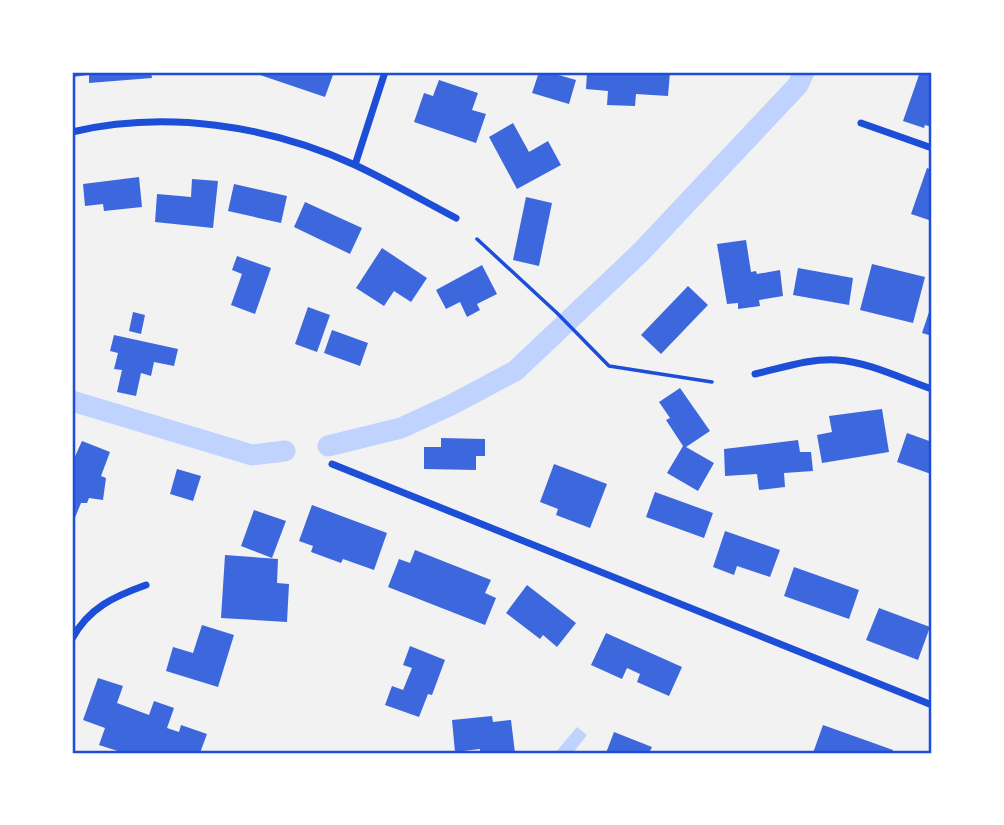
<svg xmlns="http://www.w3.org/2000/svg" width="1004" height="825" font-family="Helvetica,sans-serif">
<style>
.water{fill:#bfd3fe}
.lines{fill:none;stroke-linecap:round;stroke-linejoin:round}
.canal{stroke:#bfd3fe;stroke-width:21}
.building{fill:#3d67dc}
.path{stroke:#1d4ed8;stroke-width:3.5}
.minor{stroke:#1d4ed8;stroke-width:7}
.neatline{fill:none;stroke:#1d4ed8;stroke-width:2.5}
</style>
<rect width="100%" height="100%" fill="#f2f2f2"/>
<path class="water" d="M 577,727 L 587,735 L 573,753 L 555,753 Z"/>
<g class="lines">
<path class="canal" d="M 72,401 L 252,455 L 285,451
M 328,446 L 401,428 L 451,405 L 515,371 L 641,252 L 798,85 L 804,72"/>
</g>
<path class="building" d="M 72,72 L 151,72 L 152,78 L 89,83 L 89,75 L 72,77 Z
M 261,72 L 334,72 L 325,97 L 260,75 Z
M 539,72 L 548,72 L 576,80 L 569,104 L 532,93 Z
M 587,72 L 670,72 L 668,96 L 636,94 L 635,106 L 607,105 L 608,91 L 586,89 Z
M 920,72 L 932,72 L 932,127 L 925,125 L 924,128 L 903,121 Z
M 439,80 L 478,93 L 472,110 L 486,114 L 476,143 L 414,122 L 424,93 L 433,96 Z
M 513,123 L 529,152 L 548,141 L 561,165 L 517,189 L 489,137 Z
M 927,168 L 932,170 L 932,221 L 911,214 Z
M 139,177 L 142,207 L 104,211 L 103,204 L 85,206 L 83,184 Z
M 192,179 L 218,181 L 213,228 L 155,222 L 157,194 L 191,197 Z
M 234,184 L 287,196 L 281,223 L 228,211 Z
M 526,197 L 552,203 L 539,266 L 513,260 Z
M 305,202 L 362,228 L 350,254 L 294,227 Z
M 746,240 L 751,272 L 756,271 L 757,274 L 780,270 L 783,296 L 759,300 L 760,306 L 738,309 L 738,303 L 727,304 L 717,244 Z
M 382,248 L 427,278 L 411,302 L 394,291 L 384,306 L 356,288 Z
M 237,256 L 271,268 L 255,314 L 231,305 L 242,274 L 232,270 Z
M 872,264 L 925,277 L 913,323 L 860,310 Z
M 482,265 L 497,294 L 477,304 L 480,310 L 467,317 L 460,302 L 446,309 L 436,290 Z
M 798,268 L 853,278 L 849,305 L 793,295 Z
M 688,286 L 708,305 L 661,354 L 641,335 Z
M 932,303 L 932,336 L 922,333 Z
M 308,307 L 330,315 L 317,352 L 295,344 Z
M 133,312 L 145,315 L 141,334 L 129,331 Z
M 332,330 L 368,343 L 360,366 L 324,353 Z
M 114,335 L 178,349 L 174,366 L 154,362 L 151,376 L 141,373 L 136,396 L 117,392 L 122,370 L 114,369 L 118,353 L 110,351 Z
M 680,388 L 710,431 L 686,447 L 714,463 L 698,491 L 667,473 L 683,446 L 666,420 L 670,418 L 659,402 Z
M 882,409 L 889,452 L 822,463 L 817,435 L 832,432 L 829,416 Z
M 907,433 L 932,442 L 931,474 L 897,462 Z
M 441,438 L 485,439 L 485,456 L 476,456 L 476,470 L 424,469 L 424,447 L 441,447 Z
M 798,440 L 800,452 L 811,452 L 813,471 L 784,473 L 785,487 L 759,490 L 757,474 L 725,476 L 724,449 Z
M 82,441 L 110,452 L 101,476 L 106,478 L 103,500 L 89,498 L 87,503 L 81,503 L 72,525 L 72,463 Z
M 554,464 L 607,484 L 590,528 L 556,515 L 558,509 L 540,502 Z
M 177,469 L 201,476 L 193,501 L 170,494 Z
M 655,492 L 713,513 L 704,538 L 646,517 Z
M 312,505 L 387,533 L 374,570 L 343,559 L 341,563 L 311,552 L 313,546 L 299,541 Z
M 254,510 L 286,521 L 272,558 L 241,546 Z
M 725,531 L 780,550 L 770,577 L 737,566 L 734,575 L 713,567 Z
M 415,550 L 491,580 L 485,593 L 496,598 L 485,625 L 388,587 L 399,559 L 410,563 Z
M 225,555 L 278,559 L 277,583 L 289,584 L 287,622 L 221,618 Z
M 794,567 L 859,590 L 849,619 L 784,596 Z
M 527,585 L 576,623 L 557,647 L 543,635 L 540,639 L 506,613 Z
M 879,608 L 930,627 L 918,660 L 866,640 Z
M 202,625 L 234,635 L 218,687 L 166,671 L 173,647 L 193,653 Z
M 606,633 L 682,667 L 669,696 L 637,682 L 640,674 L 627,668 L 622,679 L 591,665 Z
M 410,646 L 445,660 L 432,695 L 428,694 L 419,717 L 385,705 L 392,686 L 403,690 L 412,668 L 403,665 Z
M 98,678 L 123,686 L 117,703 L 149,715 L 154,701 L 174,708 L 167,728 L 179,732 L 181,725 L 207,734 L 200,753 L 124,753 L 99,745 L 105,728 L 83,720 Z
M 492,716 L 493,722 L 511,720 L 515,753 L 480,753 L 480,749 L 455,752 L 452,720 Z
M 823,725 L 893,750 L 892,753 L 813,753 Z
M 614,732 L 652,747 L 649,753 L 606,753 Z"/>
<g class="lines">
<path class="path" d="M 477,239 L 557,313 L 609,366 L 712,382"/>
<path class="minor" d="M 861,123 L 932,148
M 72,132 C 165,110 268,125 355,165 C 389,181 422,200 456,218
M 355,165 L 385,72
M 755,374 C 782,368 810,358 837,360 C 869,362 902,379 932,389
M 332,464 L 932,705
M 72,639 C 88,608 115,596 146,585"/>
</g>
<rect width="1004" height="825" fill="none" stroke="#ffffff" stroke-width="147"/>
<rect x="74" y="74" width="856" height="678" class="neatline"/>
</svg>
